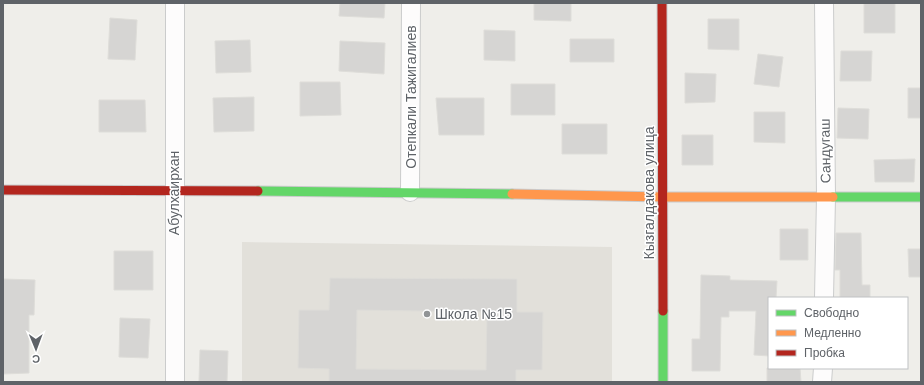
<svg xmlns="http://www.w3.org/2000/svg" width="924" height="385" font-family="Arial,sans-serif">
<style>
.education{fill:#e2e0da}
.building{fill:#d6d5d3;stroke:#deddd9;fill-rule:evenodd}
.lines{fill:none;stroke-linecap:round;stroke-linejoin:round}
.street-casing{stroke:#cbcccc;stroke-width:20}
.fast-casing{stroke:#cacacb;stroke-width:11}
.slow-casing{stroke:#cacacb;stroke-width:11}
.jam-casing{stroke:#cacacb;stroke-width:11}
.street{stroke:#fdfcfc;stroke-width:18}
.fast{stroke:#63d668;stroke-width:9}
.slow{stroke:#ff974d;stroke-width:9}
.jam{stroke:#b3261e;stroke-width:9}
.poi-dot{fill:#919496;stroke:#fff;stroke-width:1.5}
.labels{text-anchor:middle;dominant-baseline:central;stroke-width:3;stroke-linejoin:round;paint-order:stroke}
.street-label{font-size:14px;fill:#5f6368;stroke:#fff}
.poi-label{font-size:14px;fill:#5f6368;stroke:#fff;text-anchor:start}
</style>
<rect width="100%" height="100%" fill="#efeeea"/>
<path class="education" d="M 242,242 L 612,247 L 612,382 L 242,382 Z"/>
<path class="building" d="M 340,3 L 385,3 L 384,18 L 339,16 Z
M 534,3 L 571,3 L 571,21 L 534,20 Z
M 864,3 L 895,3 L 895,33 L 864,33 Z
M 110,18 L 137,20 L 135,60 L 108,59 Z
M 708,19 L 739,19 L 739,50 L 708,49 Z
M 484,30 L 515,31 L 515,61 L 484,60 Z
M 570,39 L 614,39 L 614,62 L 570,62 Z
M 250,40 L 251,72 L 216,73 L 215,41 Z
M 340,41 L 385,43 L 384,74 L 339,71 Z
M 841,51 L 872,51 L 871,81 L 840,81 Z
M 758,54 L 783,57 L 779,87 L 754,84 Z
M 685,73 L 716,74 L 715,102 L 685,103 Z
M 300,82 L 340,82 L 341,115 L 300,116 Z
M 511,84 L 555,84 L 555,115 L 511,115 Z
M 908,88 L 921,88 L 921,118 L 908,118 Z
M 254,97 L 254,131 L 214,132 L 213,98 Z
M 436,98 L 484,98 L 484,135 L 439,135 Z
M 99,100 L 145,100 L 146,132 L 99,132 Z
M 838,108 L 869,109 L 868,139 L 837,138 Z
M 754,112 L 785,112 L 785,143 L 754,142 Z
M 562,124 L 607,124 L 607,154 L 562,154 Z
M 682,135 L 713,135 L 713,165 L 682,165 Z
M 915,159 L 914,182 L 875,182 L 874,160 Z
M 780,229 L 808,229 L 808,260 L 780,260 Z
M 836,233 L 861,233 L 862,285 L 870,285 L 870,298 L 840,298 L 840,270 L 835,270 Z
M 908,249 L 921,249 L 921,277 L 909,277 Z
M 114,251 L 153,251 L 153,290 L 114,290 Z
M 701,275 L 730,276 L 730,280 L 777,281 L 776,298 L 769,298 L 769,356 L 754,355 L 756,311 L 729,311 L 729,317 L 721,317 L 720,371 L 692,371 L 692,339 L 700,339 Z
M 330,278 L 517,279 L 517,312 L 543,312 L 542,370 L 516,370 L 516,382 L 329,382 L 329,369 L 298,368 L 299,310 L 329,310 ZM 357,310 L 487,312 L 486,370 L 356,369 Z
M 3,279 L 35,280 L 34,315 L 29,315 L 29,373 L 3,374 Z
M 120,318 L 150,319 L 148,358 L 119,357 Z
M 200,350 L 228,351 L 227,382 L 199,381 Z
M 767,368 L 800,368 L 801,382 L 767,382 Z"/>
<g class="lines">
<defs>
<path id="street" d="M 175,3 L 175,382
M 824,3 L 826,197 L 824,298
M 410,192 L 411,3
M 822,382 L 823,368"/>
<path id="fast" d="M 258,191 L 512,194
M 833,197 L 921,197
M 663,311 L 663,382"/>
<path id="slow" d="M 512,194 L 663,197 L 833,197"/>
<path id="jam" d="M 662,3 L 663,311
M 3,190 L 258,191"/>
</defs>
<use href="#street" class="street-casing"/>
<use href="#fast" class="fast-casing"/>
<use href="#slow" class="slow-casing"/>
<use href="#jam" class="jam-casing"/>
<use href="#street" class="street"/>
<use href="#fast" class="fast"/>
<use href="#slow" class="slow"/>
<use href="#jam" class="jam"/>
</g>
<circle class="poi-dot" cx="427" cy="314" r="4"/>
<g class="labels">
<g class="street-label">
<text transform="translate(411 97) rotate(-90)">Отепкали Тажигалиев</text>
<text transform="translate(825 151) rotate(-91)">Сандугаш</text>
<text transform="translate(174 193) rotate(-90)">Абулхаирхан</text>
<text transform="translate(649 193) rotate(-90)">Кызгалдакова улица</text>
</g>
<g class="poi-label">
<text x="435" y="314">Школа №15</text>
</g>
</g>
<rect width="924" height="385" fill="none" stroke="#5f6368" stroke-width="8"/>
<rect x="768" y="297" width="140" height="72" fill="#ffffff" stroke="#bfc1c3"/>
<rect x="776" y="310" width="20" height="6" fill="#63d668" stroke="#bfc1c3"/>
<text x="804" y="317" font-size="12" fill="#5f6368">Свободно</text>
<rect x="776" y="330" width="20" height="6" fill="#ff974d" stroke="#bfc1c3"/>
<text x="804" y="337" font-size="12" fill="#5f6368">Медленно</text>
<rect x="776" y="350" width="20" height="6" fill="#b3261e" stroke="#bfc1c3"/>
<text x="804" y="357" font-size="12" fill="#5f6368">Пробка</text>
<g transform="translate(36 349) rotate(179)" stroke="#ffffff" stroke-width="3" paint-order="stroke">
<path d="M0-3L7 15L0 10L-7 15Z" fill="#5f6368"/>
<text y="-6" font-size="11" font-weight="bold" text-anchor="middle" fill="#5f6368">С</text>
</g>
</svg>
